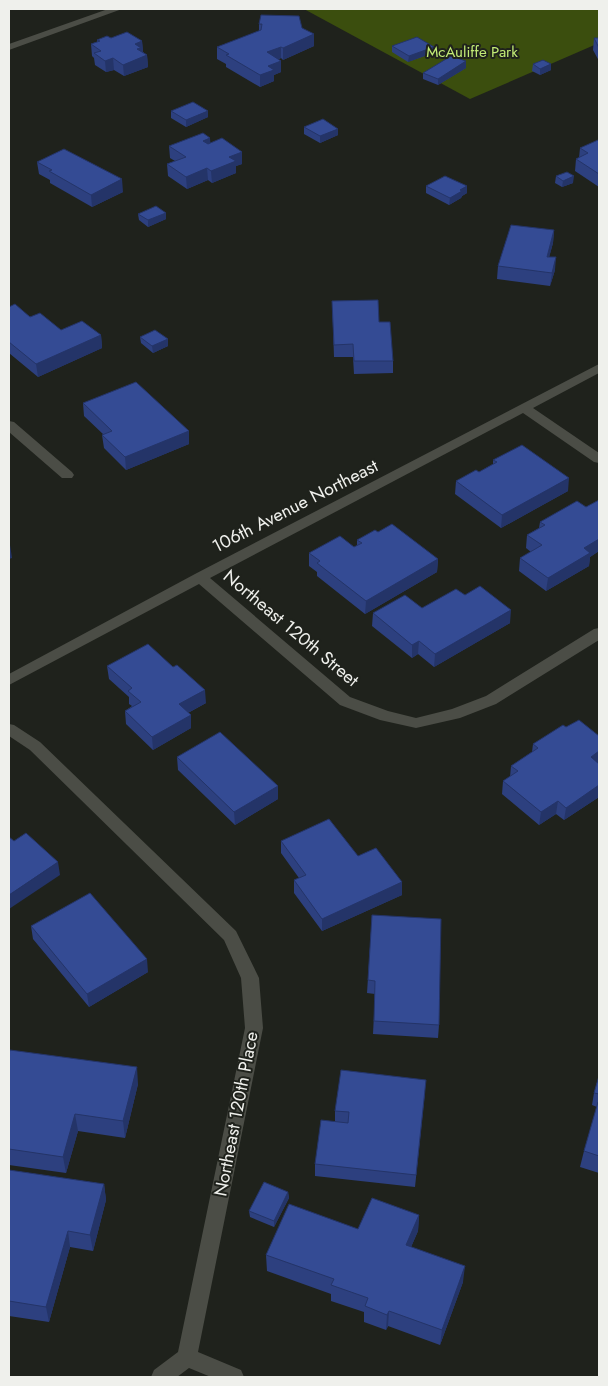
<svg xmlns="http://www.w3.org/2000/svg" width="608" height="1386" font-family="Jost,sans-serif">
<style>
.green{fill:#3b4e0e}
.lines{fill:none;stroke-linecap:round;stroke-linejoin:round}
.minor{fill:#4b4d46;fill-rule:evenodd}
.wall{fill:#2d407f}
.shaded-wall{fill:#243468}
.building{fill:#344b94;stroke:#243468}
.labels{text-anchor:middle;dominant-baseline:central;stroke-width:4;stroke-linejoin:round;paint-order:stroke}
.far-park-label{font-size:15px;fill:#c2eb76;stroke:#1f221c}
.street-label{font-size:18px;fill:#eff0ec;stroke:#1f221c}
</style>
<rect width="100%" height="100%" fill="#1f221c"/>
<path class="green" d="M 304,9 L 599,9 L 599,43 L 470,99 Z"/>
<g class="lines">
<path class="minor" d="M 108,9 L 122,9 L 9,50 L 9,44 Z
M 599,364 L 599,373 L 533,408 L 599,453 L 599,463 L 594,462 L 523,413 L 210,578 L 350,697 L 388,711 L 416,718 L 452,709 L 486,696 L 594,629 L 599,628 L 599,640 L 496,704 L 460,718 L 416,728 L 380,720 L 340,705 L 199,584 L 9,685 L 9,674 L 195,574 Z
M 9,421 L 14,422 L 72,472 L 74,475 L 72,478 L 62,478 L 9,432 Z
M 9,724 L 14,725 L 40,742 L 236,931 L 259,978 L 263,1028 L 198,1352 L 241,1370 L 244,1377 L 211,1377 L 189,1368 L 177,1377 L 151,1377 L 154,1370 L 178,1352 L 245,1028 L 241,978 L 224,940 L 30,750 L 9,736 Z"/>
</g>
<path class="wall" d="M 259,24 L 302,28 L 314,46 L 283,60 L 281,58 L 279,59 L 281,72 L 274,75 L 274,81 L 260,87 L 226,67 L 226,64 L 217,59 L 217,47 L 259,31 Z
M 111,38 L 142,41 L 143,52 L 147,55 L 148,67 L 124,76 L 114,70 L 106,72 L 95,65 L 94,58 L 92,56 L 91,44 L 97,42 L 97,40 Z
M 594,38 L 599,38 L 599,61 L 593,50 Z
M 392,46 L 433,53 L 408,62 L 392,52 Z
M 533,64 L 551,70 L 540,75 L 532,71 Z
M 466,68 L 438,85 L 423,79 L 423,73 Z
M 171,111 L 208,117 L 186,127 L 171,118 Z
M 304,127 L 338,135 L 320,143 L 304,134 Z
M 599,141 L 599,187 L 575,171 L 576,159 L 579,158 L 580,148 Z
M 211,143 L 242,152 L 242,164 L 236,166 L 236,173 L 212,183 L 208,180 L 187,189 L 168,176 L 167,164 L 175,161 L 170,158 L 169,146 Z
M 37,162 L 123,192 L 92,207 L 50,183 L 50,180 L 39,174 Z
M 556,176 L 573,183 L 562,187 L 555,183 Z
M 426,186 L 467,193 L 462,196 L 461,198 L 449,205 L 426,193 Z
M 166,213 L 166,219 L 148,227 L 139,220 L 138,214 Z
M 554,230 L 553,243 L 549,257 L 555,270 L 550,286 L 497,279 L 498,266 Z
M 332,301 L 379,322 L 393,361 L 393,373 L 354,374 L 353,357 L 334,357 Z
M 9,307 L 61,330 L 101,335 L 102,348 L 38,377 L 9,353 Z
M 140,337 L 168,339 L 168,346 L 153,353 L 141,343 Z
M 83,403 L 189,431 L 189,444 L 126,470 L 104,448 L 102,435 L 104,435 L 84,416 Z
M 493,460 L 568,491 L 501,528 L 455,494 L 456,481 L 479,472 L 493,464 Z
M 599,500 L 599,551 L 590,557 L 589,566 L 546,591 L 519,571 L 520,558 L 531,552 L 526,548 L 527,535 L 539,528 L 540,522 L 586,507 Z
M 378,532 L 438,559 L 437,572 L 365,614 L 317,576 L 317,572 L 309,566 L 309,553 L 354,547 L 357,546 L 357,540 Z
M 465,595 L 510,623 L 434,667 L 418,654 L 412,658 L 372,626 L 373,613 L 422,608 Z
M 107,666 L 206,703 L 188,713 L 191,715 L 191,728 L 153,750 L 126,724 L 125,711 L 132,706 L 129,704 L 129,697 L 109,679 Z
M 566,727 L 599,736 L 599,797 L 564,820 L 556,814 L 539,825 L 502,794 L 503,781 L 510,777 L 511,766 L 532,752 L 533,744 Z
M 177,757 L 278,786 L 278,799 L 235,825 L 178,770 Z
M 281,841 L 358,856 L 402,895 L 322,931 L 294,893 L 294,880 L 299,878 L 281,853 Z
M 372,915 L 439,1025 L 438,1038 L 373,1034 L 375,994 L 367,993 Z
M 31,926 L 148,972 L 89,1007 L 33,939 Z
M 9,1054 L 138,1084 L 125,1138 L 78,1131 L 66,1173 L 9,1165 Z
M 599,1076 L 599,1173 L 580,1167 L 584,1151 L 597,1107 L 592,1105 L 594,1093 Z
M 425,1092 L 415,1187 L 315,1176 L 315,1164 L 335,1121 L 335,1111 Z
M 9,1170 L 104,1184 L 106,1200 L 93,1251 L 70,1247 L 49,1322 L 9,1316 Z
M 288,1192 L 289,1198 L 274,1227 L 250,1217 L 249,1211 Z
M 419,1215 L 418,1231 L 411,1247 L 463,1282 L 440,1345 L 388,1326 L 386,1330 L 364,1322 L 364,1312 L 331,1301 L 331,1294 L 267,1271 L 266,1255 L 358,1229 Z"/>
<path class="shaded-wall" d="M 314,34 L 314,46 L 283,60 L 283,48 Z
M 142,41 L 143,53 L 147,55 L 148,67 L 124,76 L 123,65 L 135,44 Z
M 281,47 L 281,58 L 267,64 L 267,52 Z
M 434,47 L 433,53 L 408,62 L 409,56 Z
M 113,58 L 114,70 L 106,72 L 105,61 Z
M 281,61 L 281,72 L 274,75 L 274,81 L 260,87 L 260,75 L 268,66 Z
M 466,61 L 466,68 L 438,85 L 438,79 Z
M 551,64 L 551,70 L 540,75 L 540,69 Z
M 208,111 L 208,117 L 186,127 L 186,120 Z
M 338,129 L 338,135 L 320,143 L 320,136 Z
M 210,138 L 211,150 L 203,141 Z
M 242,152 L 242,164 L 236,166 L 236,173 L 212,183 L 211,171 L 229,157 Z
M 207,168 L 208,180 L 187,189 L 186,177 Z
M 574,176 L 573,183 L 562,187 L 563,181 Z
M 122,179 L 123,192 L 92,207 L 91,195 Z
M 467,186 L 467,193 L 462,196 L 461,198 L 449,205 L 450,198 L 460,190 Z
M 166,213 L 166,219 L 148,227 L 148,220 Z
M 554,230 L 553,243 L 546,269 L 547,257 Z
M 556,257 L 555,270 L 550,286 L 552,273 Z
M 101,335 L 102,348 L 38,377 L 36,364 Z
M 168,339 L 168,346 L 153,353 L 152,346 Z
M 189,431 L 189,444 L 126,470 L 125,457 Z
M 569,478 L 568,491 L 501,528 L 502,515 Z
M 599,539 L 599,551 L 590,557 L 589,566 L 546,591 L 548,578 L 584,548 Z
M 10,545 L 12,558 L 9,559 L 9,546 Z
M 438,559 L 437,572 L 365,614 L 366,601 Z
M 511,610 L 510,623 L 434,667 L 435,654 Z
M 419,641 L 418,654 L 412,658 L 412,645 Z
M 205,690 L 206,703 L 180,717 L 179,704 Z
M 191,715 L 191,728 L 153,750 L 152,737 Z
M 599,751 L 599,763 L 589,770 L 591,757 Z
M 599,785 L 599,797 L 564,820 L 566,808 Z
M 278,786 L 278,799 L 235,825 L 234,812 Z
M 558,801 L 556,814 L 539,825 L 541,812 Z
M 58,862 L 60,875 L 9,909 L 9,895 Z
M 402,882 L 402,895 L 322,931 L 322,919 Z
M 147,959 L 148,972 L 89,1007 L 87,994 Z
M 137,1067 L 138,1084 L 125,1138 L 123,1121 Z
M 75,1114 L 78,1131 L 66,1173 L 63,1157 Z
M 104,1184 L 106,1200 L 93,1251 L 90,1235 Z
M 288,1192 L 289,1198 L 274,1227 L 274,1221 Z
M 419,1215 L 418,1231 L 405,1261 L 406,1245 Z
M 68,1231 L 70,1247 L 49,1322 L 46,1307 Z
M 465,1266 L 463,1282 L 440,1345 L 442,1330 Z
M 389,1311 L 388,1326 L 386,1330 L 387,1315 Z"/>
<path class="building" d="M 261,15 L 299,16 L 302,28 L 314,34 L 283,48 L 281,47 L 267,52 L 281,61 L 268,66 L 274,70 L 260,75 L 226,55 L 229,54 L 217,47 L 261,30 L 262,24 L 259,24 Z
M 127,32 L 142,41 L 135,44 L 141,48 L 137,49 L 147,55 L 123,65 L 113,58 L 105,61 L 94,53 L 101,51 L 91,44 L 100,41 L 97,40 L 107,36 L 111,38 Z
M 417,37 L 434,47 L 409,56 L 392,46 Z
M 594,38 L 599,38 L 599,48 Z
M 451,56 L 466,61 L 438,79 L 423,73 Z
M 543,60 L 551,64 L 540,69 L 533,64 Z
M 193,102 L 208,111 L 186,120 L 171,111 Z
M 323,119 L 338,129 L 320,136 L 304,127 Z
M 203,133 L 210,138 L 203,141 L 208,144 L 222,138 L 242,152 L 229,157 L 236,161 L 211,171 L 207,168 L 186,177 L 167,164 L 186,157 L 169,146 Z
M 598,140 L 599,141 L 599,174 L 576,159 L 588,153 L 580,148 Z
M 64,149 L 122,179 L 91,195 L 49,171 L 52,170 L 37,162 Z
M 567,172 L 574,176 L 563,181 L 556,176 Z
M 445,176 L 467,186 L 460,190 L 462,191 L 450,198 L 426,186 Z
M 156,206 L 166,213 L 148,220 L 138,214 Z
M 511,225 L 554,230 L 547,257 L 556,257 L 552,273 L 498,266 Z
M 378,300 L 379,322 L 390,322 L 393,361 L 354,361 L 353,344 L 334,345 L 332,301 Z
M 15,304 L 30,317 L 40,313 L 61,330 L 82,321 L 101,335 L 36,364 L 9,342 L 9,307 Z
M 155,330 L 168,339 L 152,346 L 140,337 Z
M 136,382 L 189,431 L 125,457 L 102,435 L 112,431 L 83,403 Z
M 522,445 L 569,478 L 502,515 L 456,481 L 476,470 L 479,472 L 497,462 L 493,460 Z
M 599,500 L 599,539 L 584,548 L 590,553 L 548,578 L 520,558 L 542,545 L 527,535 L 545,525 L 540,522 L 577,501 L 586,507 Z
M 392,524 L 438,559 L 366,601 L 317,563 L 320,561 L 309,553 L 340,536 L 354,547 L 362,543 L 357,540 L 375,530 L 378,532 Z
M 480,586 L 511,610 L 435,654 L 419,641 L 412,645 L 373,613 L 405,595 L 422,608 L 456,589 L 465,595 Z
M 148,644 L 173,667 L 177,665 L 205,690 L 179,704 L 191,715 L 152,737 L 125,711 L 141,702 L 128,691 L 132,688 L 107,666 Z
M 579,720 L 599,736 L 599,751 L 591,757 L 599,764 L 599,785 L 566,808 L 558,801 L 541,812 L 503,781 L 518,771 L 511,766 L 538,748 L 533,744 L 563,725 L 566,727 Z
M 220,732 L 278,786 L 234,812 L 177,757 Z
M 329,819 L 358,856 L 376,848 L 402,882 L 322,919 L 294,880 L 306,875 L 281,841 Z
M 26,833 L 58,862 L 9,895 L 9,837 L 14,841 Z
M 90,893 L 147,959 L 87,994 L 31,926 Z
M 372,915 L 441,919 L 439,1025 L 374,1021 L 375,981 L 368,980 Z
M 10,1050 L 137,1067 L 123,1121 L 75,1114 L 63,1157 L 9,1149 L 9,1054 Z
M 341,1070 L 426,1080 L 416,1175 L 315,1164 L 321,1120 L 348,1123 L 349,1112 L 335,1111 Z
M 599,1076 L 599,1094 L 594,1093 Z
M 598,1102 L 599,1102 L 599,1156 L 584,1151 Z
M 9,1170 L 104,1184 L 90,1235 L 68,1231 L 46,1307 L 9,1301 Z
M 264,1182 L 288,1192 L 274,1221 L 249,1211 Z
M 372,1198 L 419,1215 L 406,1245 L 465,1266 L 442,1330 L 389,1311 L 387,1315 L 365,1306 L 368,1298 L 331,1285 L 334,1279 L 266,1255 L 289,1204 L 358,1229 Z"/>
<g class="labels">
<g class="far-park-label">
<text x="472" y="52">McAuliffe Park</text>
</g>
<g class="street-label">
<text transform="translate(295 506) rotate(-27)">106th Avenue Northeast</text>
<text transform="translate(291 628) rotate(40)">Northeast 120th Street</text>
<text transform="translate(236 1114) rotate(-79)">Northeast 120th Place</text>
</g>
</g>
<rect width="608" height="1386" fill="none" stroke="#eff0ec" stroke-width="20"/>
</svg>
